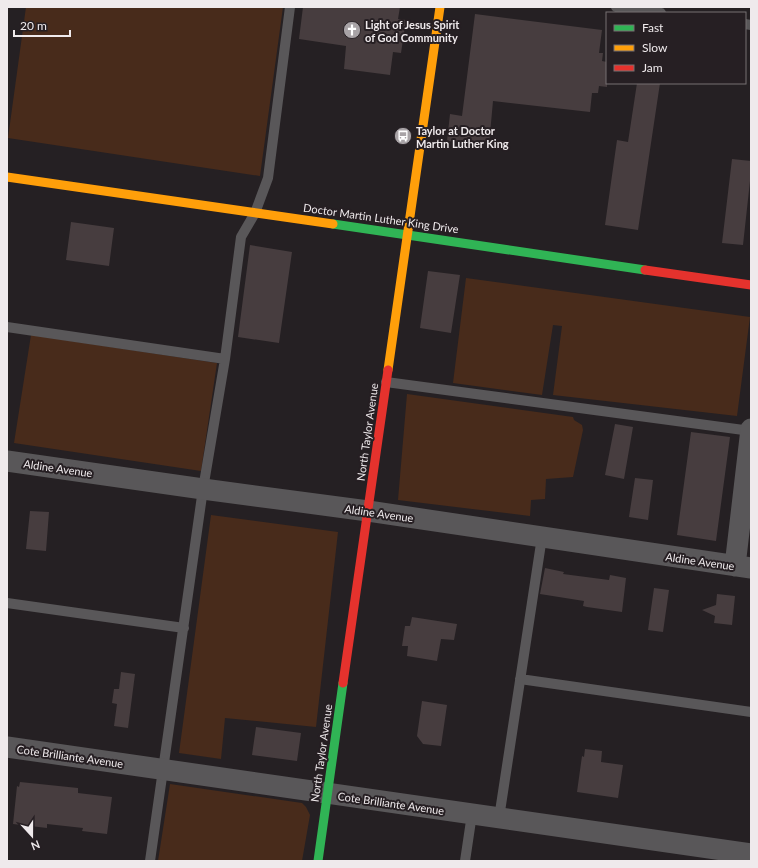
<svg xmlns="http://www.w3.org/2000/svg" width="758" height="868" font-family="Lato,sans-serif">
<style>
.green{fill:#482b1b}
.building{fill:#473d3f}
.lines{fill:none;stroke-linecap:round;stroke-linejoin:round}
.lane{stroke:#595759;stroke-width:10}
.street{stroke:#595759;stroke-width:21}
.fast{stroke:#30b455;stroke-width:9}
.slow{stroke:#ff9f0a;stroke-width:9}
.jam{stroke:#e5322d;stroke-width:9}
.labels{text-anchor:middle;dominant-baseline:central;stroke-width:4;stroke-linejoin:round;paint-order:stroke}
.poi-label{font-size:11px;font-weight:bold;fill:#efeaec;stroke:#261f23;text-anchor:start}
.street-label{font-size:11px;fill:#efeaec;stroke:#261f23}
</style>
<rect width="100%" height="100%" fill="#252023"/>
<path class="green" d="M 26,7 L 283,7 L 260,176 L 8,138 Z
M 466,278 L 750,317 L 737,416 L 553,395 L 562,326 L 553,325 L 542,395 L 453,383 Z
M 31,335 L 217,363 L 201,471 L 14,443 Z
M 407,394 L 573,417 L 574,420 L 582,425 L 583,430 L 573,477 L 546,479 L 545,499 L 531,500 L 530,516 L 398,500 Z
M 211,515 L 338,532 L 316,727 L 225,718 L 221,759 L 179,753 Z
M 170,784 L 302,803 L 306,807 L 310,815 L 302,861 L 158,861 Z"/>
<path class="building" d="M 303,7 L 400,7 L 398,19 L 406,20 L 401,53 L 393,52 L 390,75 L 344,69 L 346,46 L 299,39 Z
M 475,14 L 602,30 L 599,53 L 603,53 L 602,61 L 607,62 L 607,87 L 599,86 L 598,93 L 592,93 L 590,112 L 493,101 L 489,145 L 447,141 L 450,114 L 462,116 Z
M 637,83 L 660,83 L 638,230 L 605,225 L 617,140 L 628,142 Z
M 732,159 L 751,161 L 751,172 L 743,245 L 722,243 Z
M 71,222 L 114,228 L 109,266 L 66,260 Z
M 250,245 L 292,252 L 279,343 L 238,337 Z
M 428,271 L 460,275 L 451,333 L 420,328 Z
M 615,424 L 633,427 L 624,479 L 605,475 Z
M 691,432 L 730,437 L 716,541 L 677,535 Z
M 635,478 L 653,480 L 648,520 L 629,517 Z
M 30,511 L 49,512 L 46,551 L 26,549 Z
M 545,568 L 564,572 L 563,574 L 609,580 L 610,575 L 626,578 L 622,612 L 587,607 L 583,606 L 584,601 L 540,594 Z
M 654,588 L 669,590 L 663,632 L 648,630 Z
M 717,594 L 735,596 L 732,625 L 714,623 L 715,616 L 702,610 L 716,605 Z
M 412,617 L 457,624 L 454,640 L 441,639 L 437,661 L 407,656 L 408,646 L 402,646 L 405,626 L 410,626 Z
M 121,672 L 135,674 L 128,728 L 114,726 L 117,704 L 112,703 L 114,689 L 119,689 Z
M 422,701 L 447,705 L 441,746 L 423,744 L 417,736 Z
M 256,727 L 301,733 L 297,761 L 252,755 Z
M 585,749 L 602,751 L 601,762 L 623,765 L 618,798 L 577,792 L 582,756 L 584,757 Z
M 20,782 L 78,788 L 78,793 L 112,797 L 107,834 L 82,831 L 83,828 L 47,824 L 47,828 L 13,824 L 17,786 L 19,787 Z"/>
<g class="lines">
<path class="lane" d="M 616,7 L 661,13
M 745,24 L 751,25
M 7,327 L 225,359
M 386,382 L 751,431
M 7,603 L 184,628
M 520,679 L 751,712
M 499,818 L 542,537
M 150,861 L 203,489 L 225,359 L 241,237 L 255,213 L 268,178 L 290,7
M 465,861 L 472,814"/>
<path class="street" d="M 7,461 L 203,489 L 368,511 L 751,568
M 735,566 L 751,429
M 7,747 L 751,854"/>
<path class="fast" d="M 333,224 L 645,270
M 318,861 L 343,683"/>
<path class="slow" d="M 7,177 L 333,224
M 388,370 L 440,7"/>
<path class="jam" d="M 645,270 L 751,285
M 343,683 L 388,370"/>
</g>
<defs>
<symbol id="church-disc" viewBox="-11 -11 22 22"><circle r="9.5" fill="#a8a3a6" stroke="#261f23"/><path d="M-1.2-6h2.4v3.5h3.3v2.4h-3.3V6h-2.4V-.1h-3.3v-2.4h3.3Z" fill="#fff"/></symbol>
<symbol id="bus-disc" viewBox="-11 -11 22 22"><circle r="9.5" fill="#a8a3a6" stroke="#261f23"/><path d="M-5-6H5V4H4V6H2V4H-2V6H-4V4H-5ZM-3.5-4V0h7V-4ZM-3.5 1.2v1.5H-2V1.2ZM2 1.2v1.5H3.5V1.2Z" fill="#fff"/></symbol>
</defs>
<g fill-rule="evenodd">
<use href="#church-disc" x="342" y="20" width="20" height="20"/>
<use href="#bus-disc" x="393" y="126" width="20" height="20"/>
</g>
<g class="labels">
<g class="poi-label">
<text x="365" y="24">Light of Jesus Spirit<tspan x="365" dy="13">of God Community</tspan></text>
<text x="416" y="130">Taylor at Doctor<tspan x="416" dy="13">Martin Luther King</tspan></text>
</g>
<g class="street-label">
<text transform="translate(381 218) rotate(8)">Doctor Martin Luther King Drive</text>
<text transform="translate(367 432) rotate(-82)">North Taylor Avenue</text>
<text transform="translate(58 468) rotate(8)">Aldine Avenue</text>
<text transform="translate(379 513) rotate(8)">Aldine Avenue</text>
<text transform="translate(700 561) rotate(8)">Aldine Avenue</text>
<text transform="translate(321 753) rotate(-82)">North Taylor Avenue</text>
<text transform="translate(70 756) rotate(8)">Cote Brilliante Avenue</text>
<text transform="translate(391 803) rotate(8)">Cote Brilliante Avenue</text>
</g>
</g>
<rect width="758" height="868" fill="none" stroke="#efeaec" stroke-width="16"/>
<rect x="606" y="12" width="140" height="72" fill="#261f23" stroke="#767073"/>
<rect x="614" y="25" width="20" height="6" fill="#30b455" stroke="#767073"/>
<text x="642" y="32" font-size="12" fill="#efeaec">Fast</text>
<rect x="614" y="45" width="20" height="6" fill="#ff9f0a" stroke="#767073"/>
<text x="642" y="52" font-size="12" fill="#efeaec">Slow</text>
<rect x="614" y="65" width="20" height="6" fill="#e5322d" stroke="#767073"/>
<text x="642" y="72" font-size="12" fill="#efeaec">Jam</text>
<g transform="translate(32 836) rotate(159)" stroke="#261f23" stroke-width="3" paint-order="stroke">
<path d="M0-3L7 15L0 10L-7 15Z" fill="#efeaec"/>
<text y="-6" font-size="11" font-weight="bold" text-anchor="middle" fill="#efeaec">N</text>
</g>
<path d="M14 30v6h56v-6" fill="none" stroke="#efeaec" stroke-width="2"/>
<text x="20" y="30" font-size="12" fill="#efeaec" stroke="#261f23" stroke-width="3" paint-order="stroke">20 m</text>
</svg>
